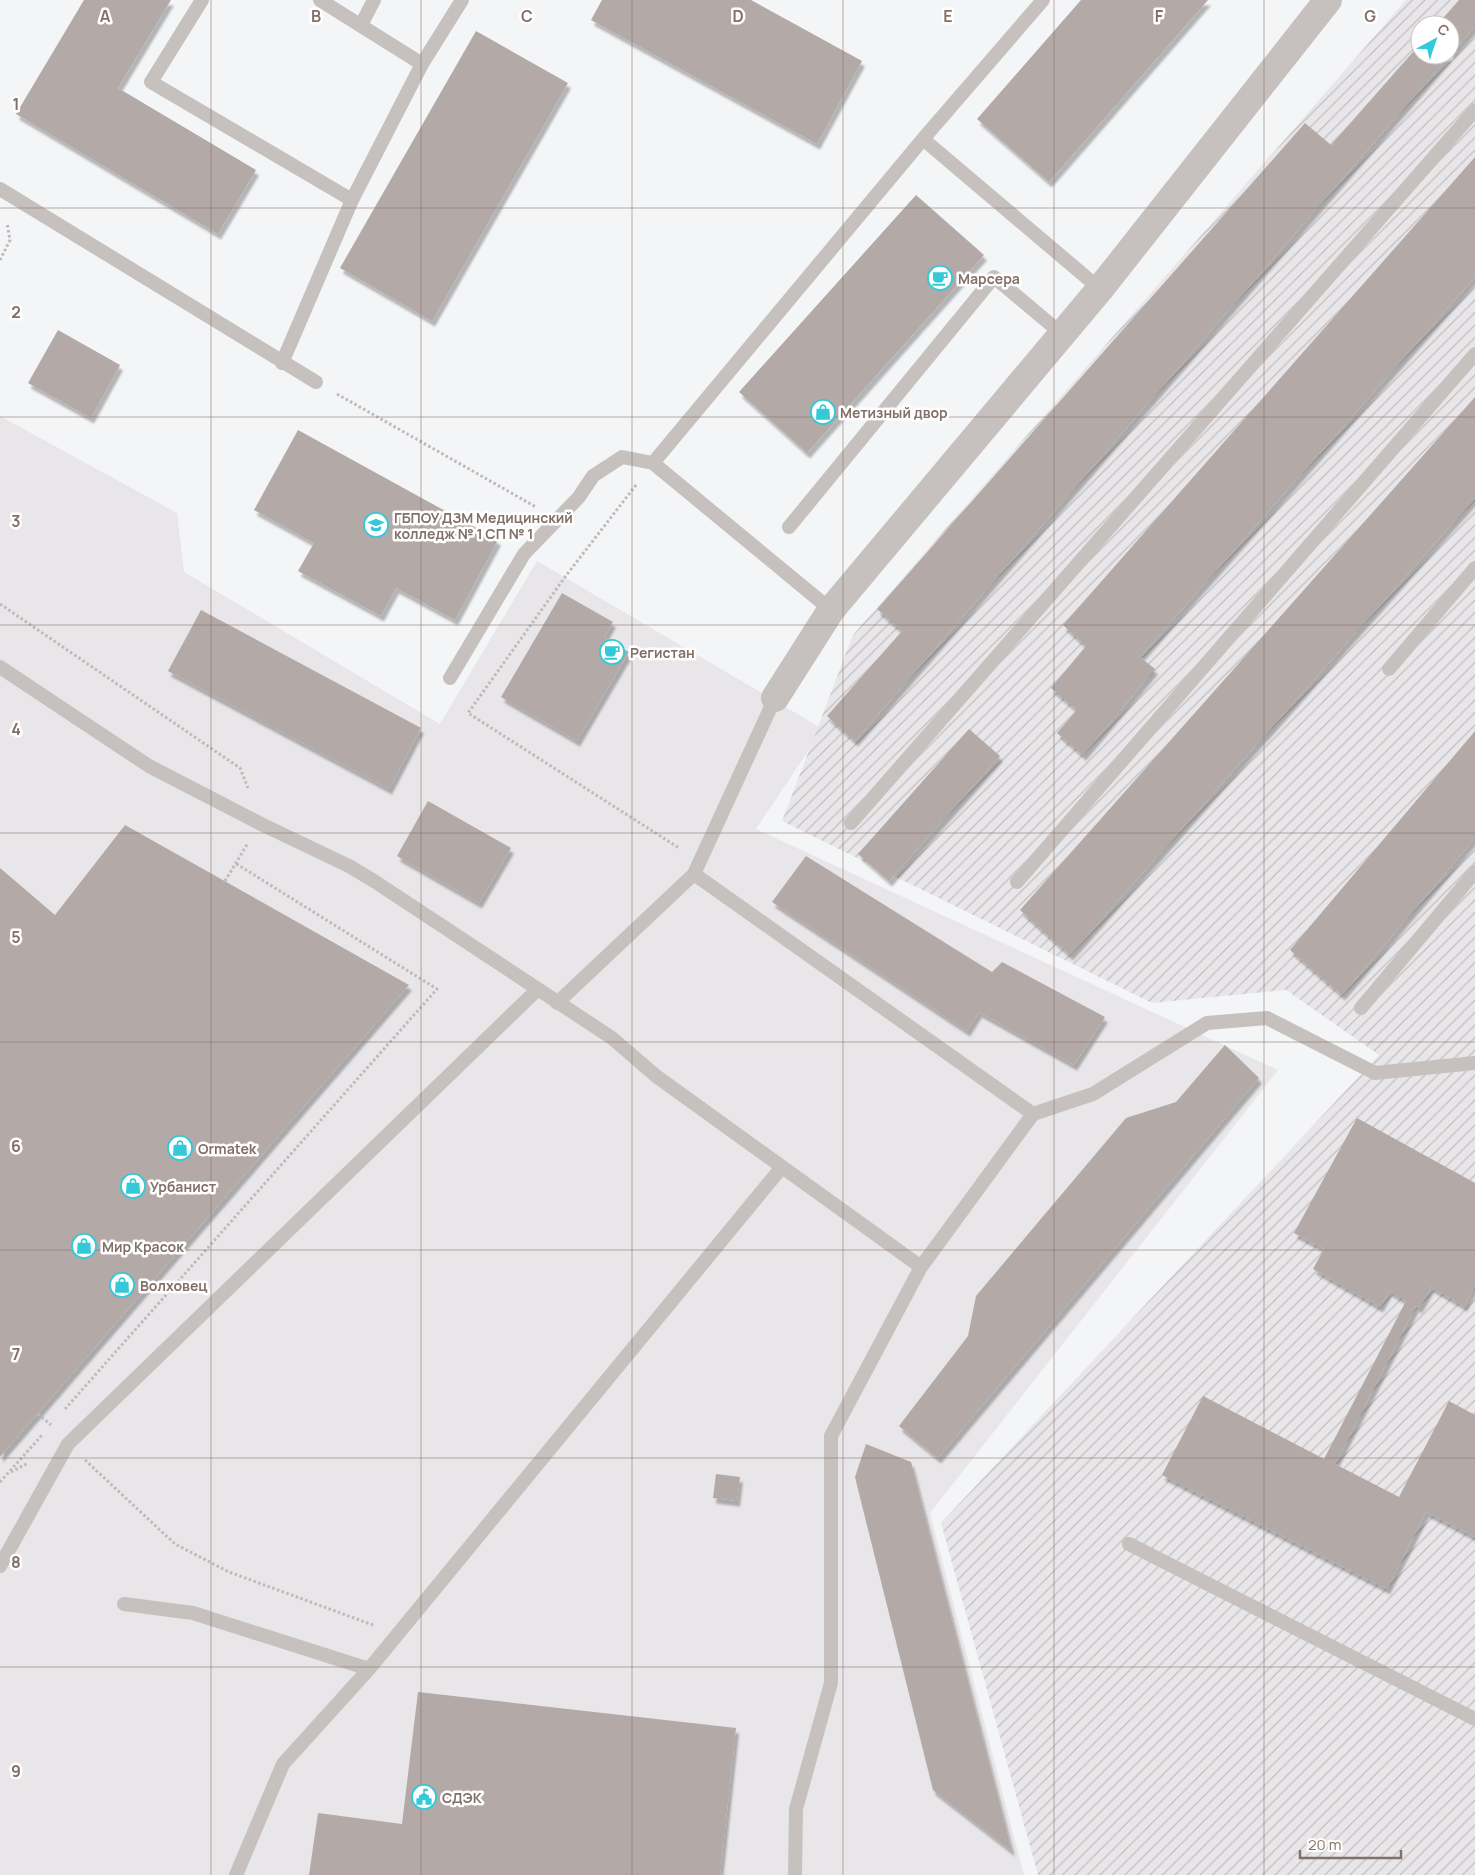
<svg xmlns="http://www.w3.org/2000/svg" width="1475" height="1875" font-family="Manrope,sans-serif">
<style>
.built{fill:#e8e6e8}
.industrial{fill:url(#industrial-furrows);fill-rule:evenodd}
.building{fill:#b3a9a6;filter:url(#shadow)}
.lines{fill:none;stroke-linecap:round;stroke-linejoin:round}
.path{stroke:#bebab9;stroke-width:3;stroke-dasharray:2.5 2.5;stroke-linecap:butt}
.lane{stroke:#c6c1be;stroke-width:14}
.street{stroke:#c6c1be;stroke-width:28}
.grid{fill:none;stroke:#837068;stroke-width:1;stroke-opacity:0.55}
.labels{text-anchor:middle;dominant-baseline:central;stroke-width:5;stroke-linejoin:round;paint-order:stroke}
.poi-label{font-size:14px;font-weight:bold;fill:#837068;stroke:#fff;text-anchor:start}
.grid-label{font-size:16px;text-anchor:middle;font-weight:bold;fill:#837068;stroke:#fff;stroke-width:5;stroke-linejoin:round;paint-order:stroke}
</style>
<defs>
<pattern id="industrial-furrows" width="10" height="10" patternUnits="userSpaceOnUse" patternTransform="scale(1.25)"><rect width="10" height="10" fill="#e8e6e8"/><path d="M-1 1l2-2M0 10L10 0M9 11l2-2" fill="none" stroke="#c1bfc0"/></pattern>
<filter id="shadow"><feDropShadow dx="3" dy="5.5" stdDeviation="1" flood-color="#0004"/></filter>
</defs>
<rect width="100%" height="100%" fill="#f4f5f7"/>
<path class="built" d="M 0,416 L 177,513 L 184,572 L 440,724 L 537,561 L 823,729 L 756,829 L 1278,1070 L 930,1513 L 1024,1875 L 0,1875 Z"/>
<path class="industrial" d="M 1406,0 L 1475,0 L 1475,1875 L 1038,1875 L 941,1523 L 1379,1055 L 1286,990 L 1152,1003 L 782,821 L 853,635 ZM 1420,25 L 1450,25 L 1450,55 L 1420,55 Z"/>
<path class="building" d="M 84,0 L 171,0 L 118,88 L 256,170 L 218,234 L 16,114 Z
M 602,0 L 751,0 L 862,61 L 817,144 L 591,20 Z
M 1081,0 L 1208,0 L 1049,182 L 977,119 Z
M 1459,0 L 1475,0 L 1475,26 L 1450,55 L 1450,25 L 1437,25 Z
M 476,31 L 568,83 L 432,321 L 340,268 Z
M 1420,44 L 1420,55 L 1450,55 L 855,741 L 827,716 L 902,631 L 877,609 L 1305,123 L 1331,145 Z
M 1475,157 L 1475,277 L 1140,657 L 1155,669 L 1083,755 L 1057,733 L 1077,710 L 1051,688 L 1086,646 L 1063,625 Z
M 916,195 L 984,255 L 807,453 L 739,392 Z
M 58,330 L 120,365 L 91,418 L 28,383 Z
M 1475,397 L 1475,498 L 1070,955 L 1020,910 Z
M 298,430 L 498,540 L 455,620 L 396,588 L 381,616 L 298,571 L 314,543 L 254,510 Z
M 562,593 L 613,622 L 604,638 L 629,652 L 577,741 L 501,697 Z
M 201,610 L 421,728 L 389,789 L 168,671 Z
M 969,729 L 1000,756 L 889,881 L 858,854 Z
M 1475,731 L 1475,838 L 1342,995 L 1290,950 Z
M 428,801 L 511,848 L 479,903 L 397,856 Z
M 125,825 L 409,985 L 0,1457 L 0,868 L 55,915 Z
M 806,856 L 992,972 L 1002,962 L 1105,1017 L 1074,1065 L 979,1012 L 967,1031 L 772,902 Z
M 1225,1045 L 1259,1078 L 938,1458 L 899,1426 L 968,1336 L 976,1296 L 1126,1118 L 1176,1102 Z
M 1357,1118 L 1475,1183 L 1475,1286 L 1464,1306 L 1431,1287 L 1419,1308 L 1416,1306 L 1335,1464 L 1399,1497 L 1449,1401 L 1475,1415 L 1475,1537 L 1426,1512 L 1387,1589 L 1162,1475 L 1203,1396 L 1324,1459 L 1406,1301 L 1389,1291 L 1380,1307 L 1313,1269 L 1324,1249 L 1294,1233 Z
M 866,1444 L 911,1462 L 1012,1851 L 933,1790 L 855,1477 Z
M 716,1474 L 740,1477 L 737,1501 L 713,1498 Z
M 418,1692 L 736,1728 L 720,1875 L 309,1875 L 318,1813 L 402,1824 Z"/>
<g class="lines">
<path class="path" d="M 0,260 L 10,240 L 7,223
M 337,394 L 536,507
M 636,485 L 565,577 L 468,713 L 679,848
M 0,604 L 240,768 L 248,788
M 225,881 L 248,843
M 65,1409 L 437,989 L 235,863
M 38,1414 L 51,1425
M 85,1460 L 175,1544 L 229,1572 L 373,1625
M 11,1472 L 28,1463
M 0,1482 L 43,1434"/>
<path class="lane" d="M 202,0 L 151,82 L 352,200 L 422,64 L 462,0
M 320,0 L 422,64
M 361,25 L 374,0
M 923,139 L 1100,289
M 0,189 L 316,382
M 282,363 L 352,200
M 789,527 L 994,277 L 1062,334
M 831,610 L 653,463 L 923,139 L 1043,0
M 0,667 L 149,766 L 261,824 L 349,866 L 374,881 L 612,1038 L 656,1076 L 921,1267
M 1389,669 L 1475,568
M 450,678 L 524,554 L 579,497 L 593,476 L 622,457 L 653,463
M 851,823 L 1475,110
M 694,874 L 1033,1114
M 1017,882 L 1475,354
M 557,1003 L 694,874 L 775,698
M 1361,1008 L 1475,872
M 1129,1544 L 1475,1719
M 0,1566 L 68,1444 L 538,989
M 124,1604 L 193,1613 L 369,1669 L 782,1167
M 236,1875 L 283,1764 L 369,1669
M 795,1875 L 796,1809 L 831,1683 L 831,1436 L 921,1267 L 1033,1114 L 1093,1094 L 1207,1023 L 1267,1018 L 1375,1073 L 1475,1063"/>
<path class="street" d="M 775,698 L 831,610 L 1100,289 L 1328,0"/>
</g>
<path class="grid" d="M 211,0 L 211,1875M 421,0 L 421,1875M 632,0 L 632,1875M 843,0 L 843,1875M 1054,0 L 1054,1875M 1264,0 L 1264,1875M 0,208 L 1475,208M 0,417 L 1475,417M 0,625 L 1475,625M 0,833 L 1475,833M 0,1042 L 1475,1042M 0,1250 L 1475,1250M 0,1458 L 1475,1458M 0,1667 L 1475,1667"/>
<defs>
<symbol id="cafe-ring" viewBox="-11 -11 22 22"><circle r="9.5" fill="#fff" stroke="#34c9d8" stroke-width="1.5"/><path d="M-5.5-4.5H6V0H3Q3 3.5 0 3.5H-2.5Q-5.5 3.5-5.5 0ZM3-3.2v2h1.7v-2ZM-6 4.5H4V6H-6Z" fill="#34c9d8"/></symbol>
<symbol id="shop-ring" viewBox="-11 -11 22 22"><circle r="9.5" fill="#fff" stroke="#34c9d8" stroke-width="1.5"/><path d="M-5-2.5h2.3a2.7 3.5 0 0 1 5.4 0H5L5.5 6h-11ZM-1.5-2.5h3a1.5 2.3 0 0 0-3 0Z" fill="#34c9d8"/></symbol>
<symbol id="school-ring" viewBox="-11 -11 22 22"><circle r="9.5" fill="#fff" stroke="#34c9d8" stroke-width="1.5"/><path d="M0-5L7-2L0 1L-7-2ZM-4 1L0 2.5L4 1V4Q0 6-4 4Z" fill="#34c9d8"/></symbol>
<symbol id="civic-ring" viewBox="-11 -11 22 22"><circle r="9.5" fill="#fff" stroke="#34c9d8" stroke-width="1.5"/><path d="M-.6-6.5H3V-4.5H.6V-3L4-1V1h2V6H-6V1h2V-1L-.6-3ZM-1.2 2.5V6h2.4V2.5Z" fill="#34c9d8"/></symbol>
</defs>
<g fill-rule="evenodd">
<use href="#cafe-ring" x="926" y="264" width="28" height="28"/>
<use href="#shop-ring" x="809" y="398" width="28" height="28"/>
<use href="#school-ring" x="362" y="511" width="28" height="28"/>
<use href="#cafe-ring" x="598" y="638" width="28" height="28"/>
<use href="#shop-ring" x="166" y="1134" width="28" height="28"/>
<use href="#shop-ring" x="119" y="1172" width="28" height="28"/>
<use href="#shop-ring" x="70" y="1232" width="28" height="28"/>
<use href="#shop-ring" x="108" y="1271" width="28" height="28"/>
<use href="#civic-ring" x="410" y="1783" width="28" height="28"/>
</g>
<g class="labels">
<g class="poi-label">
<text x="958" y="278">Марсера</text>
<text x="840" y="412">Метизный двор</text>
<text x="394" y="517">ГБПОУ ДЗМ Медицинский<tspan x="394" dy="16">колледж № 1 СП № 1</tspan></text>
<text x="630" y="652">Регистан</text>
<text x="198" y="1148">Ormatek</text>
<text x="150" y="1186">Урбанист</text>
<text x="102" y="1246">Мир Красок</text>
<text x="140" y="1285">Волховец</text>
<text x="442" y="1797">СДЭК</text>
</g>
</g>
<g class="grid-label">
<text x="105" y="22">A</text>
<text x="316" y="22">B</text>
<text x="527" y="22">C</text>
<text x="738" y="22">D</text>
<text x="948" y="22">E</text>
<text x="1159" y="22">F</text>
<text x="1370" y="22">G</text>
<text x="16" y="110">1</text>
<text x="16" y="318">2</text>
<text x="16" y="527">3</text>
<text x="16" y="735">4</text>
<text x="16" y="943">5</text>
<text x="16" y="1152">6</text>
<text x="16" y="1360">7</text>
<text x="16" y="1568">8</text>
<text x="16" y="1777">9</text>
</g>
<g transform="translate(1435 40) rotate(40)"><circle r="24" fill="#ffffff" stroke="#cdc6c3"/>
<path d="M0-4L9 19L0 12L-9 19Z" fill="#34c9d8"/>
<text y="-8" font-size="14" font-weight="bold" text-anchor="middle" fill="#837068">С</text>
</g>
<path d="M1300 1850v8h101v-8" fill="none" stroke="#837068" stroke-width="2.5"/>
<text x="1308" y="1850" font-size="15" fill="#837068" stroke="#ffffff" stroke-width="4" paint-order="stroke">20 m</text>
</svg>
